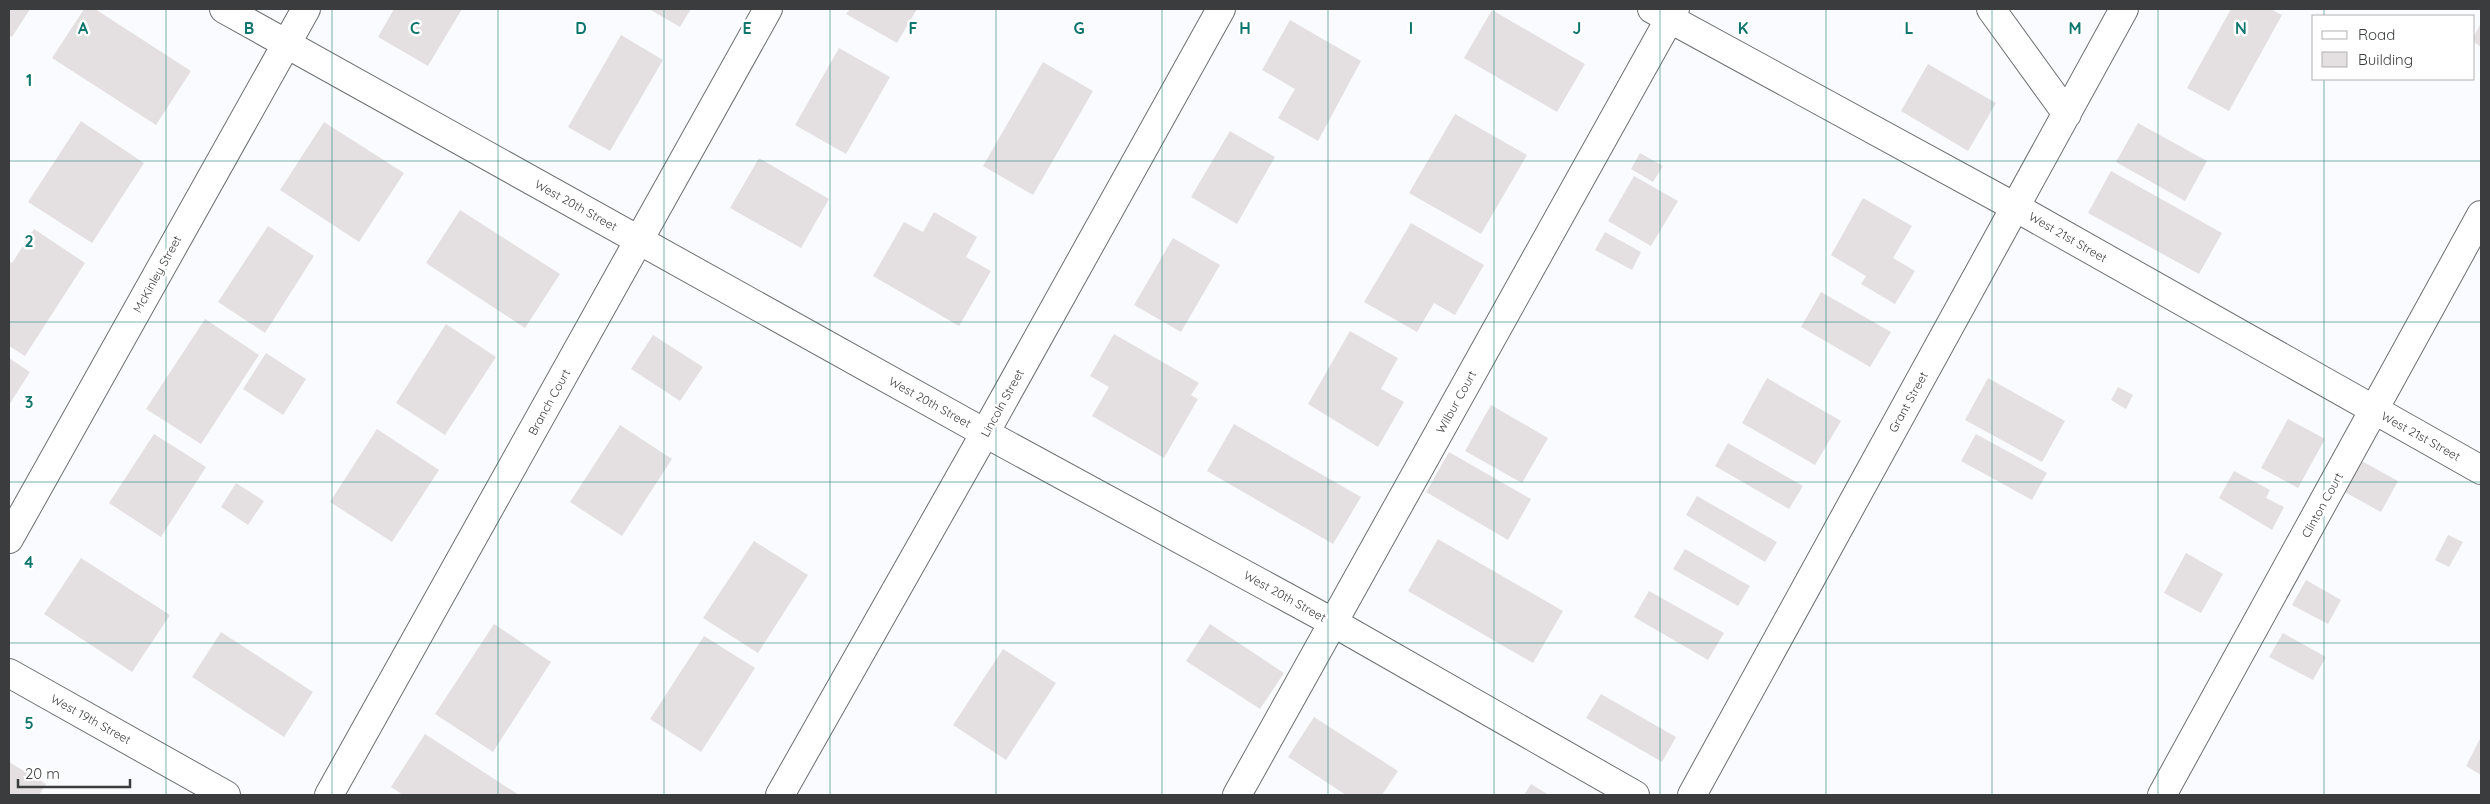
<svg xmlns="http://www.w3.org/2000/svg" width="2490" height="804" font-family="Quicksand,sans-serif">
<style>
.building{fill:#e4e0e2}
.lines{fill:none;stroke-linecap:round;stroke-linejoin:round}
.minor-casing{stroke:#6e6f72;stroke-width:30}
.minor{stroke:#fff;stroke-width:28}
.grid{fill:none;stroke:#0f766e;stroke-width:1;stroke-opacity:0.55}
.labels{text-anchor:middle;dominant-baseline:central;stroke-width:5;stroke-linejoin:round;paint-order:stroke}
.street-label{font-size:12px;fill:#3b3c3d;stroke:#fff}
.grid-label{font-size:16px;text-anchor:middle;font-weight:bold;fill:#0f766e;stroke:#fff;stroke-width:5;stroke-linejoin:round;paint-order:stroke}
</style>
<rect width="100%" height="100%" fill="#fafbfe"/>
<path class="building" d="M 9,9 L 30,9 L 12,37 L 9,35 Z
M 84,9 L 95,9 L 191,71 L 156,125 L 52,58 Z
M 394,9 L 462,9 L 428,66 L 378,37 Z
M 649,9 L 691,9 L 680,27 Z
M 850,9 L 917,9 L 897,43 L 846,14 Z
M 2231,9 L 2271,9 L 2282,15 L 2229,111 L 2187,88 Z
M 1492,10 L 1585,64 L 1557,112 L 1464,58 Z
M 1290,20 L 1361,61 L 1318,141 L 1278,118 L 1295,89 L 1262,70 Z
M 2481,23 L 2481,47 L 2474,42 L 2474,36 Z
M 621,35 L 663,60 L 610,151 L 568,127 Z
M 839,48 L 890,77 L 846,154 L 795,125 Z
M 1043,62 L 1093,91 L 1033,195 L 983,166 Z
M 1928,64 L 1996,103 L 1968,151 L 1901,111 Z
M 1455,114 L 1527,155 L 1481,234 L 1409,193 Z
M 81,121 L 144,163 L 92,243 L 28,202 Z
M 324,122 L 404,173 L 359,242 L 280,190 Z
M 2138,123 L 2207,161 L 2185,201 L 2116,162 Z
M 1230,131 L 1275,157 L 1237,224 L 1191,197 Z
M 1640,153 L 1663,166 L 1653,182 L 1631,169 Z
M 759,158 L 829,199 L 801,248 L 730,208 Z
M 2111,171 L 2222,233 L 2199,274 L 2088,213 Z
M 1634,176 L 1678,201 L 1651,246 L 1608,221 Z
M 1863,198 L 1912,226 L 1893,258 L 1915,271 L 1895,304 L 1861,284 L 1866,276 L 1831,255 Z
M 460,210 L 560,274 L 525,328 L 426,263 Z
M 934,212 L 977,237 L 966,257 L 991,271 L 959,326 L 873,276 L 904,222 L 923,232 Z
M 1411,223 L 1484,265 L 1455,315 L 1434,303 L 1417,332 L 1364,302 Z
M 268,226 L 314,256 L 265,333 L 218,302 Z
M 34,229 L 85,263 L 25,356 L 9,346 L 9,261 L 12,263 Z
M 1605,232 L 1641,252 L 1632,270 L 1595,250 Z
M 1173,238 L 1220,265 L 1181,332 L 1134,305 Z
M 1821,292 L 1891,332 L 1870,367 L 1801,327 Z
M 205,319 L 259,355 L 201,444 L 146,409 Z
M 446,324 L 496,357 L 445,435 L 396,403 Z
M 1350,331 L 1398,358 L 1381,389 L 1404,402 L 1378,447 L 1308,404 Z
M 1114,334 L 1199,383 L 1191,395 L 1198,399 L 1164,458 L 1092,416 L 1109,387 L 1090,376 Z
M 653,335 L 703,367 L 680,401 L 631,369 Z
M 266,353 L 306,379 L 283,415 L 243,389 Z
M 9,358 L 30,372 L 9,405 Z
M 1767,378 L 1841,421 L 1815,465 L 1742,423 Z
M 1988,378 L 2065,421 L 2042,462 L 1965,420 Z
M 2118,387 L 2133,395 L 2126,409 L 2111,400 Z
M 1491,405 L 1548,438 L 1522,483 L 1465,451 Z
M 2288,419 L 2325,439 L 2298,488 L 2261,468 Z
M 1234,424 L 1361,497 L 1333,544 L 1207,471 Z
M 620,425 L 672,459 L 622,536 L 570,502 Z
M 377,429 L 439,470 L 392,542 L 330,502 Z
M 154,434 L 206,467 L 161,537 L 109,503 Z
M 1976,434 L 2047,473 L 2032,500 L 1961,461 Z
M 1728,443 L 1803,486 L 1789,509 L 1715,466 Z
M 1449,452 L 1531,499 L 1508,540 L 1426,492 Z
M 2358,459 L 2398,481 L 2381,512 L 2341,490 Z
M 2234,471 L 2270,490 L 2266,498 L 2284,507 L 2272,530 L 2219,498 Z
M 236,483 L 264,501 L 248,525 L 221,507 Z
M 1697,496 L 1777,542 L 1765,562 L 1686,515 Z
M 2448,535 L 2463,542 L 2449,567 L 2435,560 Z
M 1438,539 L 1563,611 L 1533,663 L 1408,591 Z
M 754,541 L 808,575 L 758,653 L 703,618 Z
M 1685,549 L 1750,586 L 1738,606 L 1673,569 Z
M 2186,553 L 2223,574 L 2201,613 L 2164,593 Z
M 81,558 L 170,615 L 132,672 L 44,614 Z
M 2306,580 L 2341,600 L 2328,624 L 2292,605 Z
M 1649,591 L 1724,633 L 1708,660 L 1634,617 Z
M 494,624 L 551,662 L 493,752 L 435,714 Z
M 1210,624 L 1284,673 L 1260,709 L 1186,661 Z
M 221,632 L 313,692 L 284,737 L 192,677 Z
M 2283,633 L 2326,657 L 2313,680 L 2269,657 Z
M 704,636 L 755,668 L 701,752 L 650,719 Z
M 1003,649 L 1056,683 L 1006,760 L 953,725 Z
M 1601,694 L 1676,737 L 1662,762 L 1586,718 Z
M 1314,717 L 1398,771 L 1382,795 L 1346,795 L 1288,757 Z
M 425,734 L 519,795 L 403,795 L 391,787 Z
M 2481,737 L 2481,775 L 2466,766 Z
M 9,762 L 46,784 L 39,795 L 9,795 Z
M 1531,784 L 1549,795 L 1524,795 Z"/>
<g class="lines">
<defs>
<path id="minor" d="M 224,9 L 985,433 L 1334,623 L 1635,795
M 1652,9 L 2015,207 L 2481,470
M 1991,9 L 2067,114
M 9,539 L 306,9
M 9,673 L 226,795
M 329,795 L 768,9
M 780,795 L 985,433 L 1221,9
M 1237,795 L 1675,9
M 1692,795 L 2124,9
M 2162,795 L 2481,215"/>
</defs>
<use href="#minor" class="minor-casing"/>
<use href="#minor" class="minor"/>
</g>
<path class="grid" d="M 166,9 L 166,795M 332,9 L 332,795M 498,9 L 498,795M 664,9 L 664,795M 830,9 L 830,795M 996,9 L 996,795M 1162,9 L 1162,795M 1328,9 L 1328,795M 1494,9 L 1494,795M 1660,9 L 1660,795M 1826,9 L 1826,795M 1992,9 L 1992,795M 2158,9 L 2158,795M 2324,9 L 2324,16M 2324,79 L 2324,795M 9,161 L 2481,161M 9,322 L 2481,322M 9,482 L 2481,482M 9,643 L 2481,643"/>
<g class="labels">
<g class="street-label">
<text transform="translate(576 205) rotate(29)">West 20th Street</text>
<text transform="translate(2068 237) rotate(30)">West 21st Street</text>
<text transform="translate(157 274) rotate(-61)">McKinley Street</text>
<text transform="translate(549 402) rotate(-61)">Branch Court</text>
<text transform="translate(930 402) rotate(29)">West 20th Street</text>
<text transform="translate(1456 402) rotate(-61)">Wilbur Court</text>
<text transform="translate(1908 402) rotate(-61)">Grant Street</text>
<text transform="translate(1002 403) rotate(-61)">Lincoln Street</text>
<text transform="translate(2421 436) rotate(29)">West 21st Street</text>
<text transform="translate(2322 505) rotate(-61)">Clinton Court</text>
<text transform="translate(1285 596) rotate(29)">West 20th Street</text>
<text transform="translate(91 719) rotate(29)">West 19th Street</text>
</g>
</g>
<g class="grid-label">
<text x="83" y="34">A</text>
<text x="249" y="34">B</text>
<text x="415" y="34">C</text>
<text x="581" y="34">D</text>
<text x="747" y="34">E</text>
<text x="913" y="34">F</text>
<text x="1079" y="34">G</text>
<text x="1245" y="34">H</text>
<text x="1411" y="34">I</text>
<text x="1577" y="34">J</text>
<text x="1743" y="34">K</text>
<text x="1909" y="34">L</text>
<text x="2075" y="34">M</text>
<text x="2241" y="34">N</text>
<text x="29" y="86">1</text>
<text x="29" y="247">2</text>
<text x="29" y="408">3</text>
<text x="29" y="568">4</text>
<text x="29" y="729">5</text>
</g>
<rect width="2490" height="804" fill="none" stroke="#3b3c3d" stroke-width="20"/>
<rect x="2312" y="15" width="162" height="65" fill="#ffffff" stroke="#b1b1b1"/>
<rect x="2322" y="31" width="25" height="8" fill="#ffffff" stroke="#b1b1b1"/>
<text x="2358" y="40" font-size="15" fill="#3b3c3d">Road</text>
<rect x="2322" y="52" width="25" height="15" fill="#e4e0e2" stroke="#b1b1b1"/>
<text x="2358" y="65" font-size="15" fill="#3b3c3d">Building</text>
<path d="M18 779v8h112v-8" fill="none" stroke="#3b3c3d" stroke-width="2.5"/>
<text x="25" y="779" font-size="15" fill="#3b3c3d" stroke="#ffffff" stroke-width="4" paint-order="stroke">20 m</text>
</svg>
